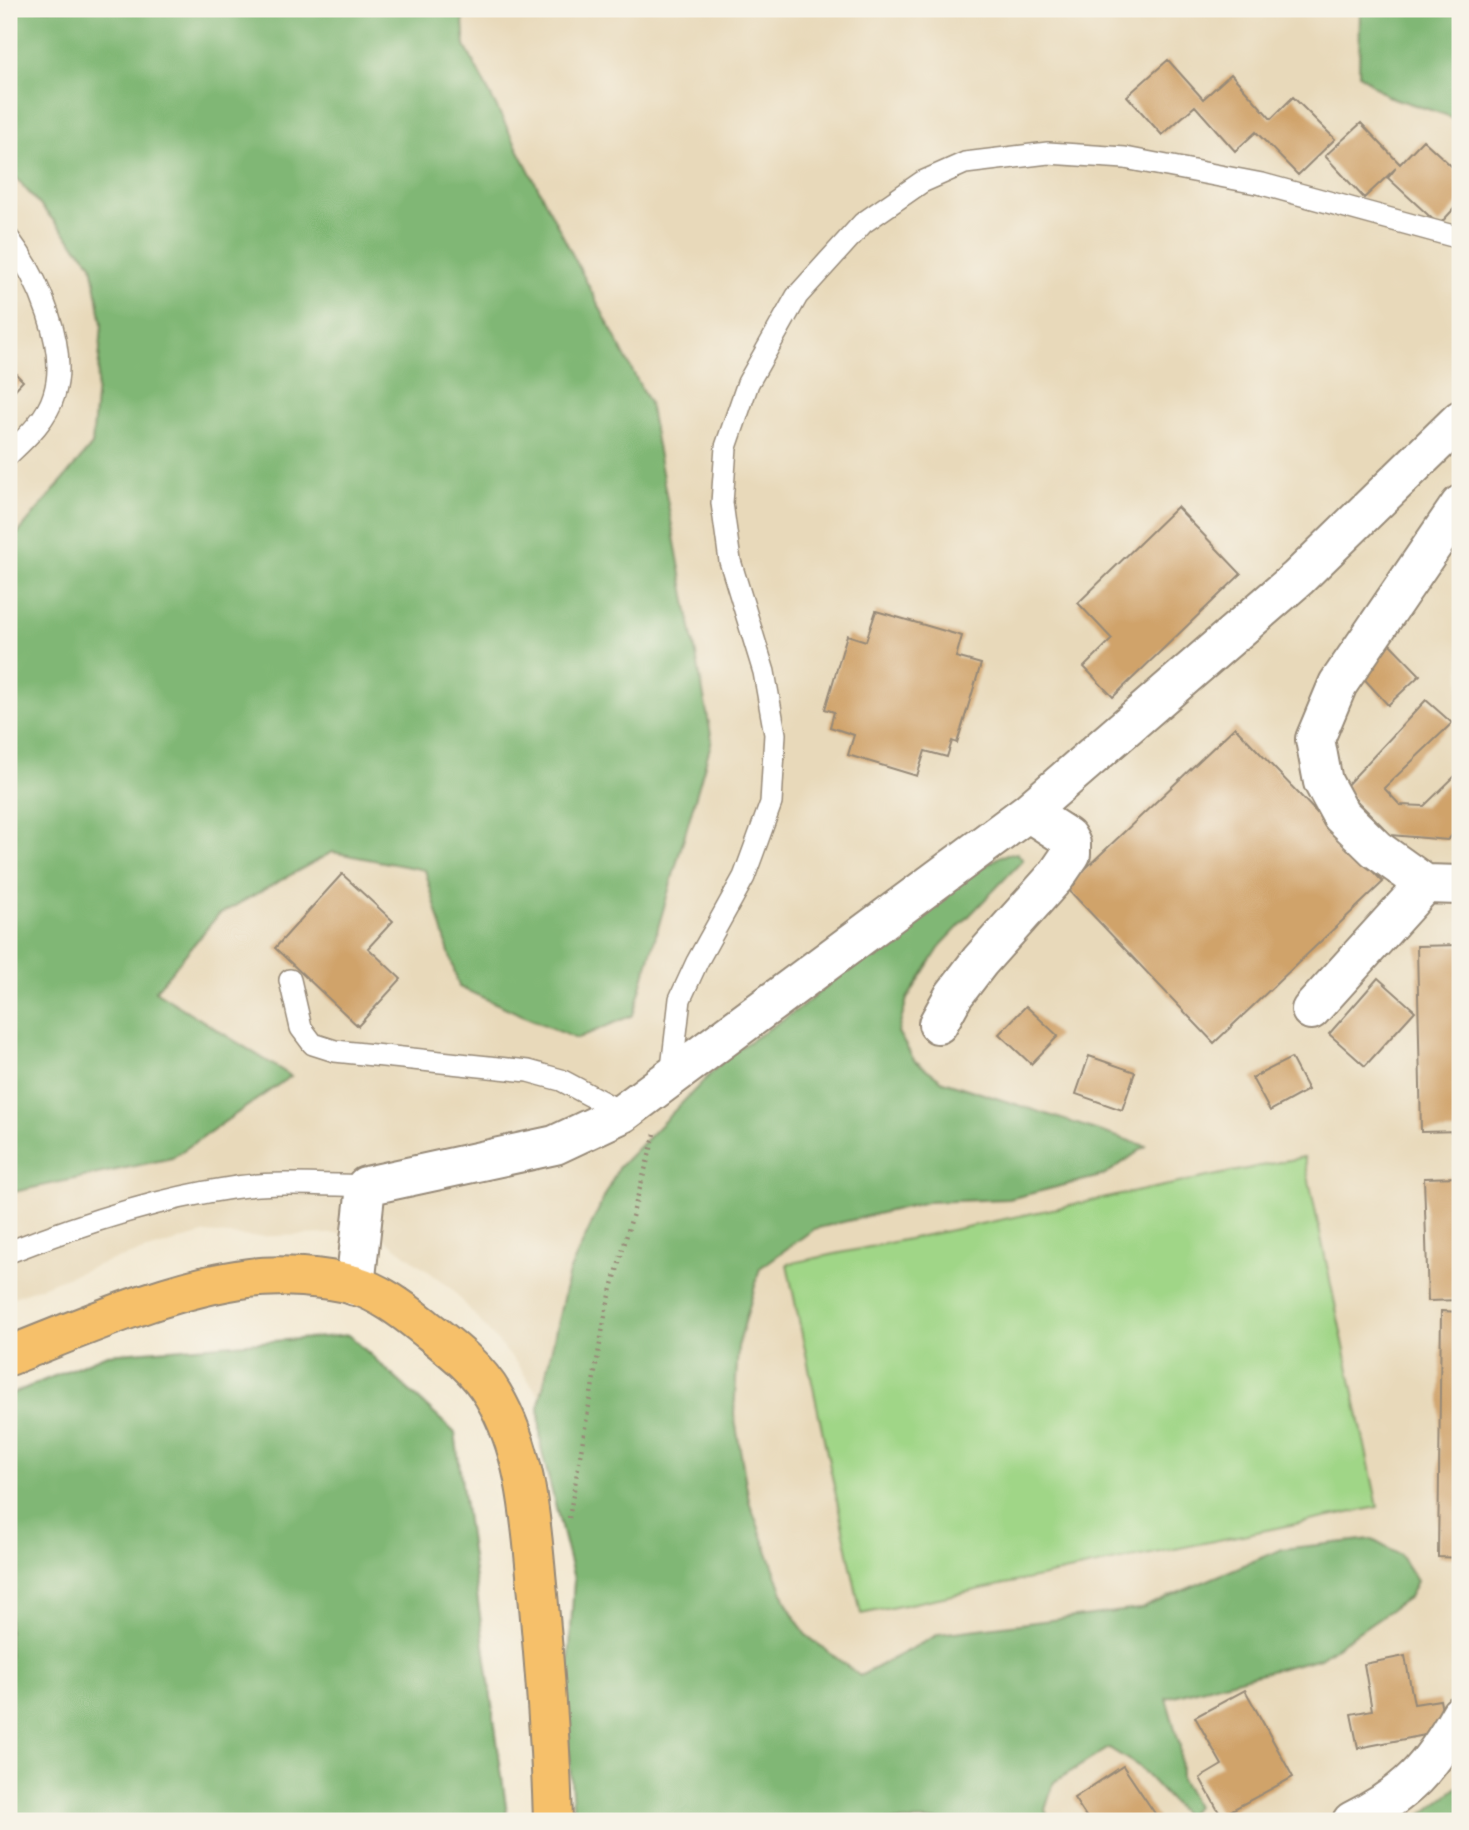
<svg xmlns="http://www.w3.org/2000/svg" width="1469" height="1830" font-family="'EB Garamond',serif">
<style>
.built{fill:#e8d9ba}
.green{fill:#a0d687;stroke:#6e8052;stroke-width:2}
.forest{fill:#80b774;stroke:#5e7049;stroke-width:2}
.building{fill:#d0a36b}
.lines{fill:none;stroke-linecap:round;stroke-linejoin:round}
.lane-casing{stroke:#978a78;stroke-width:24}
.street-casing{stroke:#978a78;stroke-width:42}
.primary-casing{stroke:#978a78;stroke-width:42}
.path{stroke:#978a78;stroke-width:4.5;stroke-dasharray:2 5;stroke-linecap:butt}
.lane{stroke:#fff;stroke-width:21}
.street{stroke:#fff;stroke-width:38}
.primary{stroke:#f6c06b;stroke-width:38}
</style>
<rect width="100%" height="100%" fill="#f7f3e8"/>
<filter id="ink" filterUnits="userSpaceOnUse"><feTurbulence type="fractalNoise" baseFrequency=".0143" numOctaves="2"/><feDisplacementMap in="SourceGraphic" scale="14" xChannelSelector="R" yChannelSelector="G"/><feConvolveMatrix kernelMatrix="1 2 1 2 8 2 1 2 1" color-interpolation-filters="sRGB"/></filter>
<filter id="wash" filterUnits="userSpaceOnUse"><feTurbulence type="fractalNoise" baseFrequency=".00686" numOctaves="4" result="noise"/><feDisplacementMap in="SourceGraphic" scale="28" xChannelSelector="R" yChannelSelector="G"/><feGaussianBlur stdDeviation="1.57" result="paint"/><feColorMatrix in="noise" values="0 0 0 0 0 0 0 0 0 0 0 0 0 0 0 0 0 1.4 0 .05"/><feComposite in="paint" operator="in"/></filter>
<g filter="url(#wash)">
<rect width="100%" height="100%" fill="#f3e9d3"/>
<path class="built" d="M 9,9 L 1460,9 L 1460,1821 L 611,1821 L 588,1466 L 517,1364 L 451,1288 L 375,1232 L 252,1237 L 206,1233 L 106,1262 L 9,1299 Z"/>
<path class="green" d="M 1304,1157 L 1378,1507 L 861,1614 L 787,1264 Z"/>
<path class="forest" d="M 9,9 L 462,9 L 465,46 L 649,403 L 712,740 L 633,1015 L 576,1039 L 459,987 L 425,870 L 332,852 L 218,915 L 155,991 L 291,1076 L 172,1158 L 9,1193 L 9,544 L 92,445 L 102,324 L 92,264 L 9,170 Z
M 1360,9 L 1460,9 L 1460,123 L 1446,115 L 1387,96 L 1359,74 Z
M 1017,853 L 1023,860 L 942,944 L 907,999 L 898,1032 L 914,1060 L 943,1081 L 1146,1146 L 1105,1175 L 1009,1199 L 927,1202 L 814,1229 L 760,1268 L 738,1347 L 734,1414 L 749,1501 L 787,1604 L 805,1634 L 860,1676 L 939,1634 L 1139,1609 L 1282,1549 L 1371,1539 L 1400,1555 L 1417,1581 L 1409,1597 L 1320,1658 L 1166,1698 L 1180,1746 L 1181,1779 L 1196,1806 L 1185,1816 L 1138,1766 L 1109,1748 L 1054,1782 L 1045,1810 L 1050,1821 L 574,1821 L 566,1711 L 574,1579 L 541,1448 L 539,1405 L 569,1272 L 618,1168 L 729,1055 L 803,1006 L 915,910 L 1001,856 Z
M 349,1335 L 455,1433 L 508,1821 L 9,1821 L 9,1395 L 107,1354 Z
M 1460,1785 L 1460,1821 L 1414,1821 Z"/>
<g id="blocks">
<path class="building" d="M 1168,60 L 1203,99 L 1231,74 L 1271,119 L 1293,97 L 1335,139 L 1298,175 L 1256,132 L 1235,151 L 1195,106 L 1162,135 L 1127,96 Z
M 1361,123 L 1400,164 L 1423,140 L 1460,174 L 1460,202 L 1439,225 L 1388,178 L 1396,168 L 1364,198 L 1325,156 Z
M 9,367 L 23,381 L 9,396 Z
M 1177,507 L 1241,574 L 1113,697 L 1084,667 L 1112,639 L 1078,603 Z
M 876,611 L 962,636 L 956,657 L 981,664 L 957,743 L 952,741 L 947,757 L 925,751 L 917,776 L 848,755 L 854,735 L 830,727 L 834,712 L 825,709 L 847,635 L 866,641 Z
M 1389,643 L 1420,675 L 1388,705 L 1358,672 Z
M 1426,700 L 1452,723 L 1384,788 L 1400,805 L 1424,806 L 1456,775 L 1460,778 L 1460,826 L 1448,840 L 1391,835 L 1344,788 Z
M 1235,727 L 1383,882 L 1214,1043 L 1066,887 Z
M 342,874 L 393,921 L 368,948 L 401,979 L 358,1026 L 275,948 Z
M 1460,945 L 1460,1131 L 1421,1132 L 1417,946 Z
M 1378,978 L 1415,1011 L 1365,1066 L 1329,1034 Z
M 1026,1006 L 1058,1036 L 1031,1064 L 999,1034 Z
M 1089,1056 L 1135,1072 L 1122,1110 L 1076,1094 Z
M 1291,1058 L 1308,1090 L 1270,1111 L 1252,1078 Z
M 1460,1177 L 1460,1300 L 1428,1301 L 1424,1178 Z
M 1441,1311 L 1460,1312 L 1460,1558 L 1438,1557 Z
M 1405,1656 L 1414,1704 L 1440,1700 L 1446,1731 L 1358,1748 L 1351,1714 L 1372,1710 L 1364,1664 Z
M 1245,1690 L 1293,1777 L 1221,1816 L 1200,1778 L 1222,1765 L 1195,1717 Z
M 1123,1766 L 1160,1821 L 1089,1821 L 1074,1798 Z"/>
</g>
</g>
<g filter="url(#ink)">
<use href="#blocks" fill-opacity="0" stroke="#978a78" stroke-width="2"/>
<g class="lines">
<defs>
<path id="lane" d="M 9,239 C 38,277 69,348 54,395 C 47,419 26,438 9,454
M 290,980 L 301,1028 L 313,1044 L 335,1051 L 528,1071 L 561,1080 L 623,1113
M 671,1077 L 680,999 L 697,962 L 744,877 L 771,803 L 775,734 L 764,672 L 730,561 L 722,503 L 726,447 L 748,383 L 797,296 L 863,223 L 922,182 L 965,163 L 1048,153 L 1125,158 L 1262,184 L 1460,238
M 9,1252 C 80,1224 155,1199 231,1188 C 275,1181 322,1185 366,1186"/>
<path id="street" d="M 1460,505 L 1338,684 L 1315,739 L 1323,782 L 1341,815 L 1376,849 L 1425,884 L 1460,885
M 1311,1010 L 1425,884
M 938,1024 L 954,995 L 980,961 L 1056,876 L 1071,854 L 1071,844 L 1067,837 L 1028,812
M 355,1286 L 366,1186 L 555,1145 L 623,1113 L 1028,812 L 1298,578 L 1460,420
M 1352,1821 C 1407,1794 1430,1768 1460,1715"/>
<path id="primary" d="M 9,1356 C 83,1327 170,1288 249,1278 C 281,1274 323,1277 354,1285 C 379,1292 403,1310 422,1325 C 448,1346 476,1366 493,1395 C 529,1455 531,1527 538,1595 C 545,1670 551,1746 553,1821"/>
</defs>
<use href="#lane" class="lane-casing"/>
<use href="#street" class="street-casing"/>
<use href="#primary" class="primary-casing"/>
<path class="path" d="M 569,1518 L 606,1310 L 655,1134"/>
<use href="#lane" class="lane"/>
<use href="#street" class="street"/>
<use href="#primary" class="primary"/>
</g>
</g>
<rect width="1469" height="1830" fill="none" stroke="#f7f3e8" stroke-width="35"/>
</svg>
